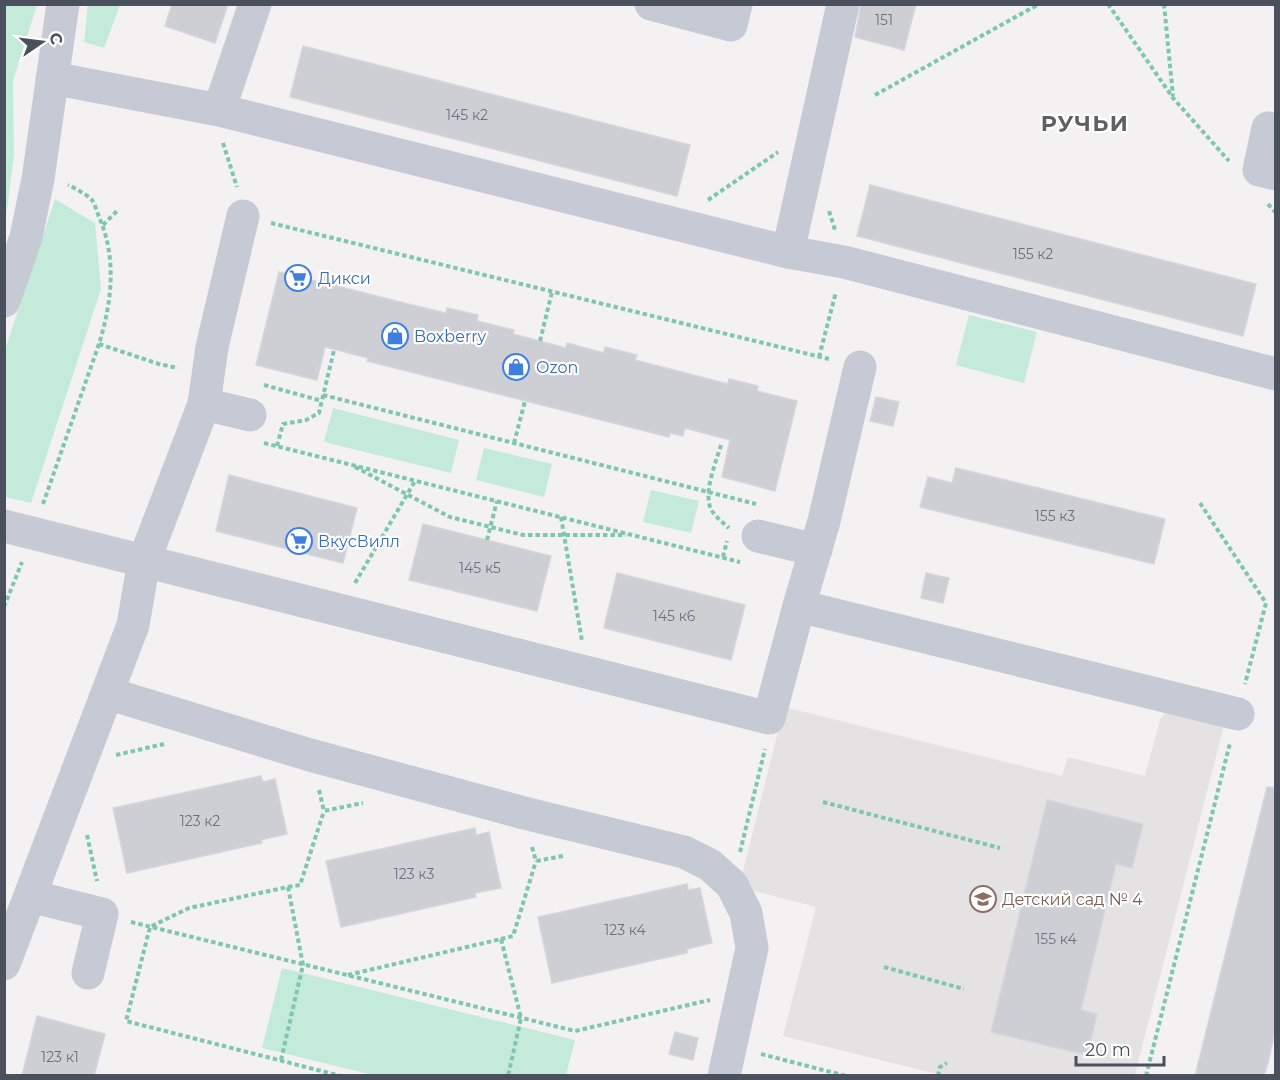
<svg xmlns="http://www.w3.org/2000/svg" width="1280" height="1080" font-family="Montserrat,sans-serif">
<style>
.education{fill:#e4e2e2}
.green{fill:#c4ebda}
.building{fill:#cecfd4;stroke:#d5d6db;stroke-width:1.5}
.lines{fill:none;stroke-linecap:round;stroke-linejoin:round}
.path{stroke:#7fc6b0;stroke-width:4;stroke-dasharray:4.5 3;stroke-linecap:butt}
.minor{stroke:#c6cad4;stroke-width:33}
.labels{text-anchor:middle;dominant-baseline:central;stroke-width:4.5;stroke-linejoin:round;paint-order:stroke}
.number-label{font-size:14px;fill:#6b707a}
.shop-label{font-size:16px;fill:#366cbe;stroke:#fff;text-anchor:start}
.education-label{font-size:16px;fill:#785e54;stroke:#fff;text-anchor:start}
.district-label{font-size:22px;font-weight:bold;letter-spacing:1.5px;fill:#5e5f65;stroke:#fff}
</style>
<rect width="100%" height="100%" fill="#f3f1f1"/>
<path class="education" d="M 784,707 L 1062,776 L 1068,757 L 1145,776 L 1160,720 L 1165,713 L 1171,713 L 1224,725 L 1135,1075 L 941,1075 L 783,1036 L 816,907 L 754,891 L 743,872 Z"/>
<path class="green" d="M 5,4 L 37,5 L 13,81 L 14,155 L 5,224 Z
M 88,4 L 120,5 L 104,48 L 84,42 Z
M 55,199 L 95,223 L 101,289 L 31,503 L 5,497 L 5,350 Z
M 969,315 L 1037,332 L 1024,383 L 956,365 Z
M 333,408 L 459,440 L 451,473 L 324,442 Z
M 484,448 L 552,464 L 544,497 L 476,480 Z
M 651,490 L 699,501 L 691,533 L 643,522 Z
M 282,968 L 575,1040 L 566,1075 L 373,1075 L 262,1048 Z"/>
<path class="building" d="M 172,4 L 228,4 L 215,43 L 165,26 Z
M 861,4 L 916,4 L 904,50 L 855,37 Z
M 303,46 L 690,145 L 677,196 L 290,97 Z
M 870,185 L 1256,284 L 1243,336 L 857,236 Z
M 279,272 L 319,282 L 321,276 L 342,281 L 341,287 L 408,304 L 446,313 L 447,308 L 478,315 L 477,321 L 514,330 L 513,334 L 566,348 L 567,343 L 604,353 L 605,347 L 637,355 L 635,360 L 728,384 L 729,379 L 758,386 L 757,391 L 797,401 L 775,491 L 722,477 L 730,440 L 685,428 L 683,436 L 670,433 L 669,437 L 367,361 L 368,358 L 325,347 L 317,380 L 256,365 Z
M 876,397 L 899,402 L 893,426 L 870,421 Z
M 956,468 L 1165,519 L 1154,564 L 920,507 L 928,477 L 952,483 Z
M 229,475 L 357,508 L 343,563 L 216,531 Z
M 423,524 L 551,556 L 537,611 L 409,580 Z
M 617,573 L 745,605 L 731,660 L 604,628 Z
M 926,573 L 949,578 L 943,603 L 921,598 Z
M 261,776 L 263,782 L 275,779 L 287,834 L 261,840 L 262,843 L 127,873 L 113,808 Z
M 1267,787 L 1275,788 L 1275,1031 L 1268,1063 L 1264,1076 L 1195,1076 Z
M 1047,800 L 1143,824 L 1132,868 L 1116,864 L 1081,1010 L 1097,1014 L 1087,1055 L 991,1032 Z
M 475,828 L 476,835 L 489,832 L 501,888 L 475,893 L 476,897 L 341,927 L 326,861 Z
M 687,884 L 688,890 L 700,888 L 712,943 L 687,949 L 687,953 L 552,983 L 538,917 Z
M 37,1016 L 105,1034 L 94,1076 L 22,1076 Z
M 675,1032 L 698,1038 L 693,1060 L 669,1054 Z"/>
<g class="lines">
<path class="path" d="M 1108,4 L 1173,98 L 1229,161
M 1164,4 L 1173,96
M 875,95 L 1039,4
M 223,143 L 237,187
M 708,200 L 778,152
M 1268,204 L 1276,213
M 829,211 L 835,230
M 271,223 L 829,359
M 103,225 L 119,209
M 540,341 L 552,292
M 99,344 L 159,364 L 178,368
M 819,357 L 836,292
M 264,385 L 322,401
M 323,395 L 756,504
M 264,443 L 740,562
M 514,443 L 525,401
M 721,445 C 716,462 702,495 712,511 C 716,517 723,523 729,528
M 277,446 L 283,424 L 306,420 L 319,413 L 334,350
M 355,467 L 450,517 L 523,535 L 626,535
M 1200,503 L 1266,603 L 1245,684
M 43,504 L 99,344 C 112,302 117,258 99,217 C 97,212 95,204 92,200 C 86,194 75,188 68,185
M 561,517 L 582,641
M 487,540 L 497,501
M 723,557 L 727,541
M 355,583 L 415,481
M 4,607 L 22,562
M 116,755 L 164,744
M 319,790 L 324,811 L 363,803
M 823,802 L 1000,848
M 87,835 L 97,881
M 532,847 L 536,861 L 563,856
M 740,852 L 765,749
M 288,887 L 300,885 L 324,811
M 131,922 L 575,1031 L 710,1000
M 501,939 L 513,936 L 536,861
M 884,967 L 964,989
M 348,975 L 501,939 L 521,1018 L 508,1076
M 761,1054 L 846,1076
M 281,1060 L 303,965 L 288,887 L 189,908 L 150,927 L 126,1021 L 341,1076
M 938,1076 L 940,1067 L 947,1063
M 1146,1076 L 1230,743"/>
<path class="minor" d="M 651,4 L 731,25 L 736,4
M 52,78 L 219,110 L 788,252 L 844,262 L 1276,374
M 219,110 L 255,4
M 1268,128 L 1259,170 L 1276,174
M 788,252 L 843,4
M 4,301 L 26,237 L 38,179 L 63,4
M 860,367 L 824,521 L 799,606 L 1238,714
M 204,404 L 250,415
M 4,526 L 144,561 L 204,404 L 212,347 L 243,216
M 758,536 L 816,550
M 107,693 L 310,755 L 524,813 L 684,852 L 710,865 L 732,885 L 746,913 L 752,948 L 724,1076
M 30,896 L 102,914 L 88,973
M 4,964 L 133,625 L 144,561 L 769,718 L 799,606"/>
</g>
<defs>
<symbol id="supermarket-ring" viewBox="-11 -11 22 22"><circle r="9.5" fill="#fff" stroke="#3f7fe0" stroke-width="1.5"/><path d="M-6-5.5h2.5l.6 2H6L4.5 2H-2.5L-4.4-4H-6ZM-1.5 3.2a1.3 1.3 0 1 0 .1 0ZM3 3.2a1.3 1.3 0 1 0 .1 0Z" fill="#3f7fe0"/></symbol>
<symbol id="shop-ring" viewBox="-11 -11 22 22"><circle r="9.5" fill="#fff" stroke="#3f7fe0" stroke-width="1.5"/><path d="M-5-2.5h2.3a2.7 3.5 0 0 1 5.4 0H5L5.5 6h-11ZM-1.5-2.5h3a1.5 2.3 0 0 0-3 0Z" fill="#3f7fe0"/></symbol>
<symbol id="school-ring" viewBox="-11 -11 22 22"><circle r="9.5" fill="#fff" stroke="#8d6e63" stroke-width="1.5"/><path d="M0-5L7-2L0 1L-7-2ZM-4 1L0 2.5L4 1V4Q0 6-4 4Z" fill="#8d6e63"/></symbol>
</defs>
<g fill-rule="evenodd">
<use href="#supermarket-ring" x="283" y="263" width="30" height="30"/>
<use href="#shop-ring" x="380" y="321" width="30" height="30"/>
<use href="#shop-ring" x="501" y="352" width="30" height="30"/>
<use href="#supermarket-ring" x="284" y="526" width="30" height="30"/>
<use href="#school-ring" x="968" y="884" width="30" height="30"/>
</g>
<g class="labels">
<g class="number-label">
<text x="884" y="20">151</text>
<text x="467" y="115">145 к2</text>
<text x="1033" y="254">155 к2</text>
<text x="1055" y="516">155 к3</text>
<text x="480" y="568">145 к5</text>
<text x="674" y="616">145 к6</text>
<text x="200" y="821">123 к2</text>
<text x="414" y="874">123 к3</text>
<text x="625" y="930">123 к4</text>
<text x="1056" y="939">155 к4</text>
<text x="60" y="1057">123 к1</text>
</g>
<g class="shop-label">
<text x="318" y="278">Дикси</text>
<text x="414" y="336">Boxberry</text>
<text x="536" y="367">Ozon</text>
<text x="318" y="541">ВкусВилл</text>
</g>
<g class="education-label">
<text x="1002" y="899">Детский сад № 4</text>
</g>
<g class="district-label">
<text x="1085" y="123">РУЧЬИ</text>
</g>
</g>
<rect width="1280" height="1080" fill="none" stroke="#4a505c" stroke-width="12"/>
<g transform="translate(42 42) rotate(76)" stroke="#ffffff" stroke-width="4.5" paint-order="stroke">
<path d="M0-4.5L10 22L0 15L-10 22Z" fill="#4a505c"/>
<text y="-9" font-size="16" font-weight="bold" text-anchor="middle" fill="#4a505c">С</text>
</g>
<path d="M1076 1056v9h88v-9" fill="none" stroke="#4a505c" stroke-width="3"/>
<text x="1085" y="1056" font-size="18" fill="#4a505c" stroke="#ffffff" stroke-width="4.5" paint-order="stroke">20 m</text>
</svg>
